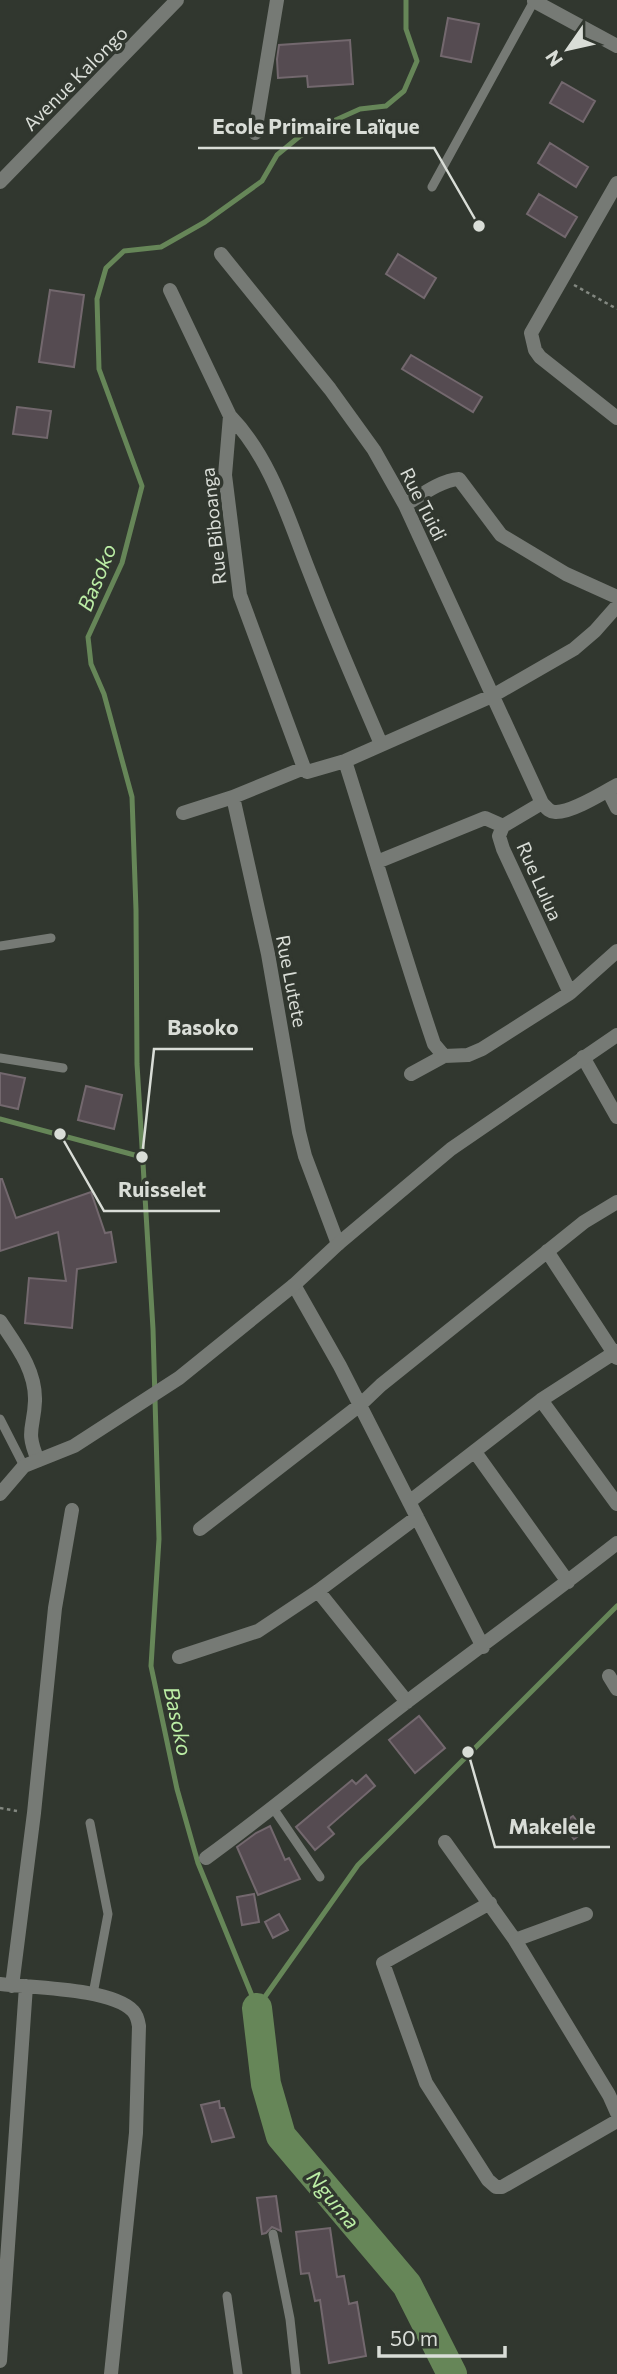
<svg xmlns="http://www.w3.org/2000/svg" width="617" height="2374" font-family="Commissioner,sans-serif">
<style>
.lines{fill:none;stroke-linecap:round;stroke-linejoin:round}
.stream{stroke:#668658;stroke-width:5}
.river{stroke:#668658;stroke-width:30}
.building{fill:#554b51;stroke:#73686e;stroke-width:2}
.path{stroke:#838881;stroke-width:2.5;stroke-dasharray:3.5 3.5;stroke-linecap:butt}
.service{stroke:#767a75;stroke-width:9}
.minor{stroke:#767a75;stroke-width:14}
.tertiary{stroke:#767a75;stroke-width:14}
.labels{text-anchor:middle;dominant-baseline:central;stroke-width:7;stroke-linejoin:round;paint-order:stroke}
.street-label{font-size:19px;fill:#d9ddd7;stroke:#31372f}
.water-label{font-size:21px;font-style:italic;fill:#bbeda5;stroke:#31372f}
.leader{fill:none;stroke:#d9ddd7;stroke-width:2.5}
.callout-dot{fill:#d9ddd7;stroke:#31372f;stroke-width:2.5}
.callout-label{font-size:21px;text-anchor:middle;font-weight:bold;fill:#d9ddd7;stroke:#31372f;stroke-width:7;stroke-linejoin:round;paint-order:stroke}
</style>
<rect width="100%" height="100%" fill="#31372f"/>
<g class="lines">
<path class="stream" d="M 0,1119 L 142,1157
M 257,2008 L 198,1863 L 177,1789 L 151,1666 L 159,1539 L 153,1329 L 137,1064 L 136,910 L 132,797 L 104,694 L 91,664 L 88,637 L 122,563 L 142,486 L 99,369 L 97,299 L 106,268 L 124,251 L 161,247 L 205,222 L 262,181 L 277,155 L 300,136 L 360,109 L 386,106 L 404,91 L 417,61 L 406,29 L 406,0
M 257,2008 L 358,1865 L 617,1606"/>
<path class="river" d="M 257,2008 L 266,2084 L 281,2136 L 407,2285 L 452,2374"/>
</g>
<path class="building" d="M 448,18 L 479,24 L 471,62 L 441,56 Z
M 350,40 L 353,84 L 308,87 L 307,76 L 278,78 L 277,59 L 279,45 Z
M 562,82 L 595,101 L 583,122 L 550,103 Z
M 550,143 L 588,167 L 576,187 L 538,163 Z
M 539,194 L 577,217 L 565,237 L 527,214 Z
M 398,254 L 436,278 L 424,298 L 386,274 Z
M 50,290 L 84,295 L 74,367 L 39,362 Z
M 411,355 L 482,397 L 473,412 L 402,369 Z
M 17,407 L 51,411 L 47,438 L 13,434 Z
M 0,1073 L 25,1078 L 18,1109 L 0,1105 Z
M 86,1086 L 122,1095 L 114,1129 L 78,1120 Z
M 0,1179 L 2,1179 L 16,1218 L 91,1192 L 105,1233 L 111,1232 L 116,1262 L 77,1269 L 72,1328 L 25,1323 L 29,1278 L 66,1281 L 58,1232 L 0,1251 Z
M 419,1716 L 445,1748 L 415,1773 L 389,1740 Z
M 366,1775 L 375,1786 L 328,1827 L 334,1834 L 315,1850 L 296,1827 L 352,1780 L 356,1784 Z
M 573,1816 L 585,1831 L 574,1839 L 562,1823 Z
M 270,1826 L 285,1860 L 289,1858 L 300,1879 L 258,1895 L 237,1847 L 256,1833 Z
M 254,1894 L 259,1922 L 242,1925 L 237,1897 Z
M 279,1914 L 288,1930 L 273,1938 L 265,1922 Z
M 219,2101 L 220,2108 L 224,2108 L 234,2137 L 212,2142 L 201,2105 Z
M 276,2196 L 281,2231 L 272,2227 L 266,2233 L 262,2234 L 257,2198 Z
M 330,2228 L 337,2277 L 344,2276 L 349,2304 L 357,2302 L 366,2356 L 329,2363 L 320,2300 L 315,2301 L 309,2273 L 301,2274 L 296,2232 Z"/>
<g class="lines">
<path class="path" d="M 574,285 L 617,309
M 0,1808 L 17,1811"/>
<path class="service" d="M 432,187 L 534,1
M 0,946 L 51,938
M 0,1058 L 63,1068
M 0,1419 L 24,1466
M 273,1808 L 320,1877
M 90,1823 L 108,1914 L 93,1994
M 273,2234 L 290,2319 L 296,2374
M 227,2296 L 238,2374"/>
<path class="minor" d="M 534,1 L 617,46
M 255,133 L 277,0
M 0,182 L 177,0
M 617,183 L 531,333 L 535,350 L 540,357 L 617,418
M 221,254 L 330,389 L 374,450 L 405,505 L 542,803 C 546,807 549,812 555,812 C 571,813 603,793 617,785
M 170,290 L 230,416 C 273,460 290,525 313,581 C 334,636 358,690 381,744
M 230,416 L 225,475 L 240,595 L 304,768 L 307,772 L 345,761 L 494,695 L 574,649 L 595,631 L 617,606
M 405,505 C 420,496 441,480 459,479 L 501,535 L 566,574 L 617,597
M 345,761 C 375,855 402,950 434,1044 L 444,1056
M 304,768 L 233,797 L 268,954 L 299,1132 L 305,1156 L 338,1244
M 608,790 L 617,808
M 542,803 L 503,826 L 499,836 L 503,849 L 570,993
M 183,813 L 233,797
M 377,862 L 485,818 L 503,826
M 583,1057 L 617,1117
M 411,1074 L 444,1056 L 468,1055 L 482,1049 L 570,993 L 617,951
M 547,1251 L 617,1358
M 294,1285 L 340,1366 L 483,1647
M 0,1321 C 16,1345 36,1370 35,1401 C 34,1429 25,1430 38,1460
M 541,1400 L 617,1504
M 475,1452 L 568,1582
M 409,1502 L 541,1400 L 617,1351
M 200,1529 L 360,1405 L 381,1385 L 584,1222 L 617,1202
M 318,1591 L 407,1702
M 179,1657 L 258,1631 L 318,1591 L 417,1517
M 609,1676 L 617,1689
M 445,1842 L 515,1940 L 609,2095 L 617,2113
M 206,1858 C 275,1808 340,1753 408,1701 C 478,1648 548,1597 617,1543
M 490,1903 L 383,1963 L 426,2083 L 488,2180 L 496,2187 L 502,2187 L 617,2121
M 515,1940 L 586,1914
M 0,1984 C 32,1988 111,1988 133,2011 C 137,2015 138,2020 139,2026 L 136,2133 L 111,2374
M 12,1986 L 34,1813 L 55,1608 L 72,1510
M 0,2361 L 26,1986"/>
<path class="tertiary" d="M 0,1494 L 24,1466 L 74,1446 L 179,1378 L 294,1285 L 338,1244 L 451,1149 L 617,1035"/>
</g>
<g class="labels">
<g class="street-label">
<text transform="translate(75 78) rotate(-45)">Avenue Kalongo</text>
<text transform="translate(424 504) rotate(63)">Rue Tuidi</text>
<text transform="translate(213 526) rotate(-96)">Rue Biboanga</text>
<text transform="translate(540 881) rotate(66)">Rue Lulua</text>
<text transform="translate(292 981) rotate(79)">Rue Lutete</text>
</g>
<g class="water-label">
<text transform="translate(96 577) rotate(-68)">Basoko</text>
<text transform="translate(179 1721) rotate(78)">Basoko</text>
<text transform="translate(334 2199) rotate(50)">Nguma</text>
</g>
</g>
<path class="leader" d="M479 226L434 148H198M142 1157L154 1049H253M60 1134L104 1211H220M468 1752L495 1847H610"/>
<g class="callout-dot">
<circle cx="479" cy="226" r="7"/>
<circle cx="142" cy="1157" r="7"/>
<circle cx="60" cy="1134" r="7"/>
<circle cx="468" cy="1752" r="7"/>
</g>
<g class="callout-label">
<text x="316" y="134">Ecole Primaire Laïque</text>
<text x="203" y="1035">Basoko</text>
<text x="162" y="1197">Ruisselet</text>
<text x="552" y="1834">Makelele</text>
</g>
<g transform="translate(568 49) rotate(236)" stroke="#31372f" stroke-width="5" paint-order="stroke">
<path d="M0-5L12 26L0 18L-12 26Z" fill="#d9ddd7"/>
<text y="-10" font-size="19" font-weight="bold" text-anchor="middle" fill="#d9ddd7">N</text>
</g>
<path d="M379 2346v10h126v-10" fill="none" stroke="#d9ddd7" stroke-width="3.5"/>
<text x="390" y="2346" font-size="21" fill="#d9ddd7" stroke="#31372f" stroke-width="5" paint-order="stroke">50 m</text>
</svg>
